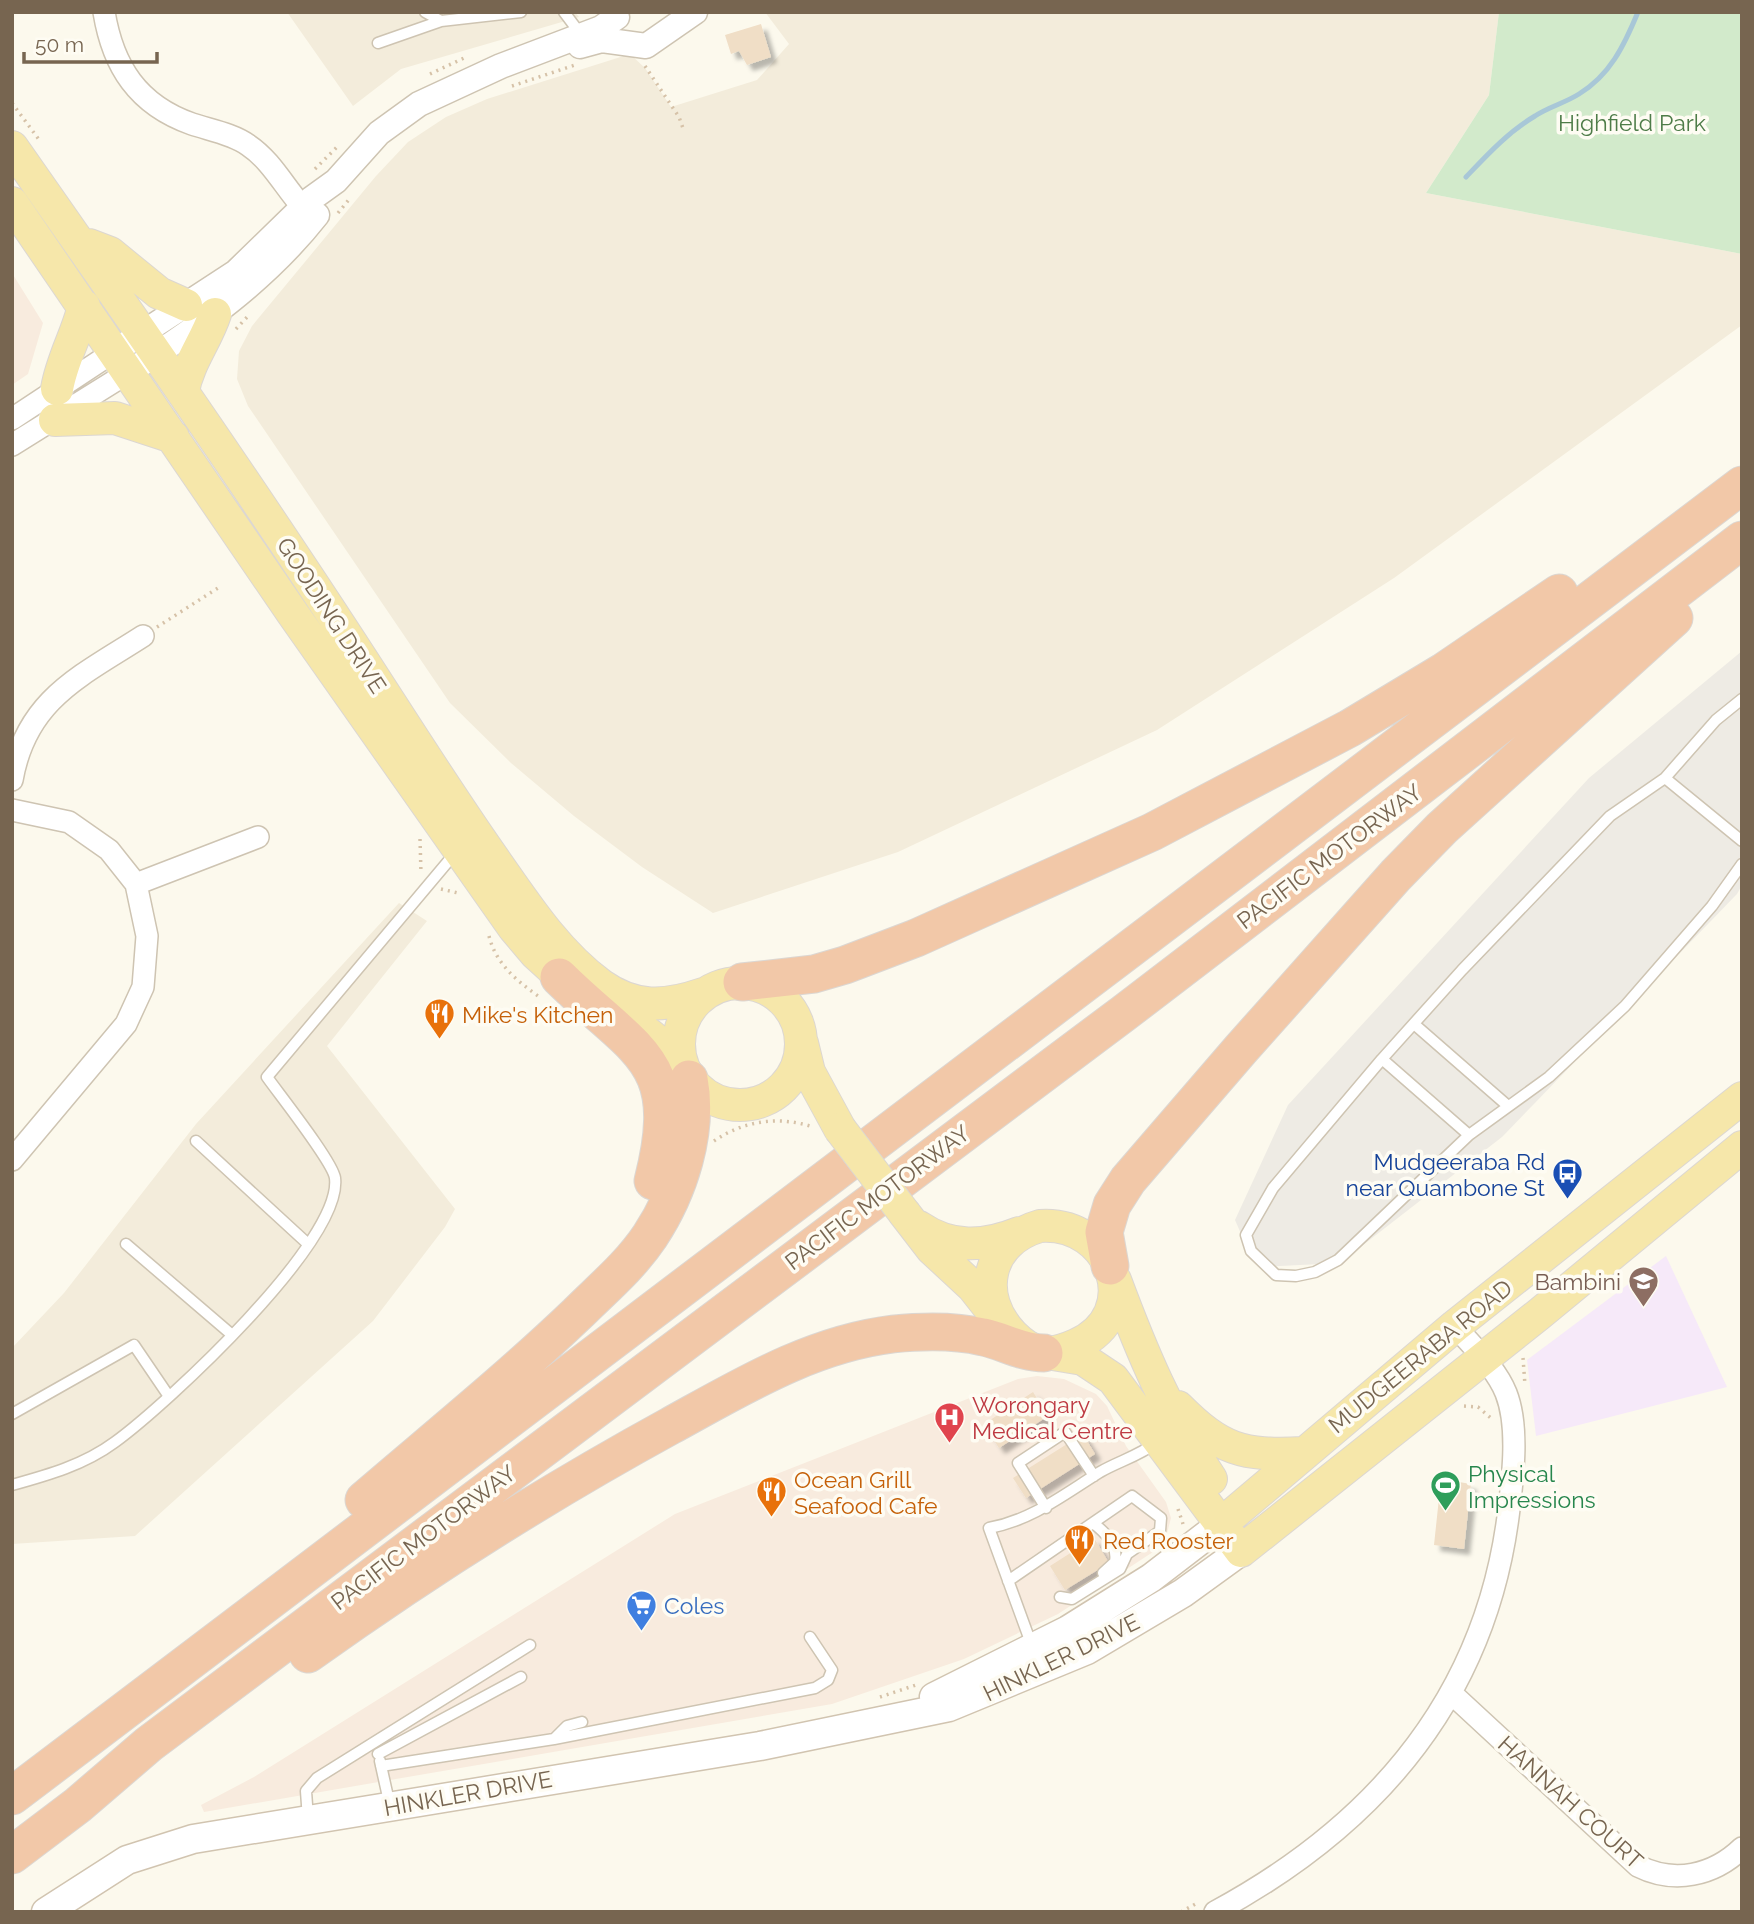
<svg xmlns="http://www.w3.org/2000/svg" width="1754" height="1924" font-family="Raleway,sans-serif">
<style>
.residential{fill:#f3ecdb}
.commercial{fill:#f8ebde}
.industrial{fill:#eeebe4}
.education{fill:#f6e9f9}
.green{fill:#d2eacb}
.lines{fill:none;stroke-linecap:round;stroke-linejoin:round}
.stream{stroke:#a8c7d7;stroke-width:5}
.building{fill:#f0dec6;filter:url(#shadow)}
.service-casing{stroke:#cec4b2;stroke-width:13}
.minor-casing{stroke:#cec4b2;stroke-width:24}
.tertiary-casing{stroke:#cec4b2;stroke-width:27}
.secondary-casing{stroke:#d1c4b0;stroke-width:31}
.primary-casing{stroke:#dcd7d2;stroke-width:34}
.motorway-casing{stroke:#dcd7d2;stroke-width:39}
.path{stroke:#d6c2a8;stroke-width:3.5;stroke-dasharray:2 5;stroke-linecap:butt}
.service{stroke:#fff;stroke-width:10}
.minor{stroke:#fff;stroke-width:21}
.tertiary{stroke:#fff;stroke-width:24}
.secondary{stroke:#fff;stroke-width:28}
.primary{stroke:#f6e7aa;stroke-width:32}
.motorway{stroke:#f2c8a8;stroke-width:37}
.primary-bridge-casing{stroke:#dcd7d2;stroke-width:34;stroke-linecap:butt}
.primary-bridge{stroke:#f6e7aa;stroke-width:32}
.labels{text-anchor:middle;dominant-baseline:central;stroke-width:7;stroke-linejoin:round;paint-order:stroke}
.park-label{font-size:23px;fill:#4e7c48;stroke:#fefcf3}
.street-label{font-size:23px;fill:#776550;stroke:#fefcf3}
.food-label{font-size:23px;fill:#c56008;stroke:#fefcf3;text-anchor:start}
.transit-label{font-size:23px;fill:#164399;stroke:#fefcf3;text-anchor:end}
.education-label{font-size:23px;fill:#785e54;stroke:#fefcf3;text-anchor:end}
.health-label{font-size:23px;fill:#be3a42;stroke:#fefcf3;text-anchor:start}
.leisure-label{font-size:23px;fill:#27864d;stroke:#fefcf3;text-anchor:start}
.shop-label{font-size:23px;fill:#366cbe;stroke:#fefcf3;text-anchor:start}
</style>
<defs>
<filter id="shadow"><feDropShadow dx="6" dy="6" stdDeviation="2" flood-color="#0004"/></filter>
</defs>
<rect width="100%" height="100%" fill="#fcf9ed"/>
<path class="residential" d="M 287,12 L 575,12 L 579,17 L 401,69 L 353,106 Z
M 765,12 L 1499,12 L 1489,95 L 1426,193 L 1742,254 L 1742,325 L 1394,578 L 1157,730 L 898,852 L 713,913 L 642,867 L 574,816 L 511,763 L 450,703 L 248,406 L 237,379 L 239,351 L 252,326 L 376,176 L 408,142 L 446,117 L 487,99 L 630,54 L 645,68 L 671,107 L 757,80 L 789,44 Z
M 399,903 L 427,921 L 327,1046 L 455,1209 L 445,1227 L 373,1321 L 135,1536 L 12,1544 L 12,1348 L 64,1293 L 196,1124 Z"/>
<path class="commercial" d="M 12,273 L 43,323 L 28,374 L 12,385 Z
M 1037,1376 L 1064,1379 L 1096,1394 L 1107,1406 L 1126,1446 L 1166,1502 L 1171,1518 L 1165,1541 L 1153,1552 L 1058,1614 L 964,1659 L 832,1704 L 204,1812 L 201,1805 L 254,1777 L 675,1514 L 1018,1379 Z"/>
<path class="industrial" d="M 1742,651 L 1742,885 L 1737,894 L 1502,1137 L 1340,1263 L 1260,1267 L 1246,1245 L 1235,1220 L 1288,1105 L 1589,778 Z"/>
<path class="education" d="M 1666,1256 L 1727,1387 L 1536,1436 L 1527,1360 Z"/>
<path class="green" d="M 1499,12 L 1742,12 L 1742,254 L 1426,193 L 1489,95 Z"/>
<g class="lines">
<path class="stream" d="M 1466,177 C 1487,155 1508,132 1535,116 C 1548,107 1565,103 1579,94 C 1610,75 1624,46 1638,12"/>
</g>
<path class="building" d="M 761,24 L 771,57 L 747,65 L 739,51 L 731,54 L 725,35 Z
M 1033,1392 L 1048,1416 L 999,1448 L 984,1424 Z
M 1083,1434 L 1095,1454 L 1026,1498 L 1013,1478 Z
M 1441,1479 L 1471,1484 L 1464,1549 L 1434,1545 Z
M 1094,1538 L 1109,1563 L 1065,1590 L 1050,1566 Z"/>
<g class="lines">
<defs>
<path id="service" d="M 425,12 L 441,21 L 521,12
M 564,12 L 582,36
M 378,43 L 441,21
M 1742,699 L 1716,720 L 1665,778 L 1610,816 L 1462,970 L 1382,1059 L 1273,1188 L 1246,1235 L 1251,1251 L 1276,1275 L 1296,1276 L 1315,1272 L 1338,1260 L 1469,1135 L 1549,1077 L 1625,1006 L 1712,906 L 1742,864
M 1665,778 L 1742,841
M 1414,1024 L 1508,1106
M 1382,1059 L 1469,1135
M 196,1141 L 308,1244
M 126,1244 L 231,1334
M 12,1414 L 134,1345 L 168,1395
M 12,1485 C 48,1475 84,1465 115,1442 C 167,1404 343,1241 335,1178 C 333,1162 279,1094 267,1077 L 456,852
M 1046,1508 L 1018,1463 L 1065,1432 L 1094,1476
M 1093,1523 C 1105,1532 1118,1546 1115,1562 L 1103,1573
M 1008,1581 L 1132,1496 L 1161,1518 L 1160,1531 L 1127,1554 L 1120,1569 L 1072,1599 L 1060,1597
M 1032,1646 L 989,1528 C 1032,1520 1063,1495 1100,1472 C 1119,1461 1139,1456 1157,1442
M 554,1739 L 815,1688 L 828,1680 L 832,1670 L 810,1637
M 378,1754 L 521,1677
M 380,1761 L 390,1806
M 381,1766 L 554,1739 L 567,1726 L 582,1722
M 308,1819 L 306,1791 L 317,1778 L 530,1645"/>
<path id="minor" d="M 104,12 C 113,67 138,105 192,124 C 210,130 233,134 248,145 C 275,163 288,195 312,217
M 12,419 L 115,351
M 12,445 L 129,372
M 12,780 C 26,699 81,676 143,636
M 12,810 L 69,822 L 109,850 L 136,884 L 147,936 L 143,987 L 126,1024 L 12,1160
M 136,884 L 258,837
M 1451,1693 L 1638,1866 C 1674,1884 1713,1876 1742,1848
M 1215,1912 C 1376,1825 1487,1696 1509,1509 C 1513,1475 1519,1426 1506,1393 C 1496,1368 1472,1346 1455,1326"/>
<path id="tertiary" d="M 580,46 L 602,40 L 646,46 L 695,12
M 115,351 L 236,272 L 311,199 L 336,181 L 379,133 L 419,104 L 501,66 L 601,28 L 617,17
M 129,372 C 199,327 265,281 317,215"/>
<path id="secondary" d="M 934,1697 L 1068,1630 L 1151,1578 L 1220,1525
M 46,1912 L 127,1860 L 193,1839 L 760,1746 L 949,1707 L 1087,1650 L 1183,1593 L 1241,1551"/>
<path id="primary" d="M 12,147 C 127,311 241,474 350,641 C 397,713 442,785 491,855 C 524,902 555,951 601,985 C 635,1009 665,1007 703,994
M 12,203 L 293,614 L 514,928 L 536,954 L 569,984
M 89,245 L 110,253 L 159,293 L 186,305
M 57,389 C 62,359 77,335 84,306
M 183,391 C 188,363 206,341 215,314
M 55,420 L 115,418 L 173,437
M679 1044a61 61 0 1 1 122 0a61 61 0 1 1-122 0Z
M 606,1009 C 639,1026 665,1041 685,1073
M 802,1043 L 809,1072 L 840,1129
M 905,1214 L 932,1249 L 973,1287 L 995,1315
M 1040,1226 C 1113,1221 1146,1314 1076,1345 C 1067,1349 1055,1353 1045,1353 C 1033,1352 1021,1343 1013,1335 C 975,1296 987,1241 1040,1226 Z
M 919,1227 C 951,1249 984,1247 1019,1233
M 1115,1280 C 1141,1350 1169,1417 1211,1479
M 1047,1353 L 1083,1359 L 1113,1379 L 1241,1551 L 1538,1315 L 1742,1147
M 1178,1407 C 1221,1450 1242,1456 1303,1453
M 1220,1525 L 1455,1326 L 1742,1098"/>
<path id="motorway" d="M 559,977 C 637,1054 684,1058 653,1181
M 742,982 L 814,974 L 845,965 L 916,938 L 1152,832 L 1350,728 L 1443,672 L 1559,593
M 1110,1266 L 1104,1232 L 1112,1205 L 1128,1180 L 1241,1049 L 1396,875 L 1442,828 L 1674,618
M 364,1500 C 435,1439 509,1379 577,1314 C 602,1289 630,1266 650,1236 C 679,1192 699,1132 689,1079
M 308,1654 C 424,1571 544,1495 670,1426 C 741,1387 811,1344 893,1334 C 923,1331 953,1330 983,1337 C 1003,1341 1022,1353 1044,1353
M 12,1796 L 1742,485
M 12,1855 L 78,1805 L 149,1744 L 1124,1013 L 1742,540"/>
</defs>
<use href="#service" class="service-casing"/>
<use href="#minor" class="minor-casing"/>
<use href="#tertiary" class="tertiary-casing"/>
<use href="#secondary" class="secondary-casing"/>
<use href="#primary" class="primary-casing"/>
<use href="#motorway" class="motorway-casing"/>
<path class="path" d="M 645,66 L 679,117 L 684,131
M 430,74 L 464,58
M 512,86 L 575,65
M 12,103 L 40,141
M 315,169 L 339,145
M 338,213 L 351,197
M 236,329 L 250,314
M 157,627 L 218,588
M 420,839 L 421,873
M 441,889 L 458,893
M 489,936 C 496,964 516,980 538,996
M 714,1141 C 743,1121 777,1116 810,1126
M 1523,1358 L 1525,1385
M 1464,1406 L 1478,1407 L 1492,1419
M 1178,1509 L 1183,1524
M 880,1697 L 916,1685
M 1181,1912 L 1199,1902"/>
<use href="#service" class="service"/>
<use href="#minor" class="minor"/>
<use href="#tertiary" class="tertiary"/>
<use href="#secondary" class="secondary"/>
<use href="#primary" class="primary"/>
<use href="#motorway" class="motorway"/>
<defs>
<path id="primary-bridge" d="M 840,1129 L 905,1214"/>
</defs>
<use href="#primary-bridge" class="primary-bridge-casing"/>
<use href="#primary-bridge" class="primary-bridge"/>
</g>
<defs>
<symbol id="restaurant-pin" viewBox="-11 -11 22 30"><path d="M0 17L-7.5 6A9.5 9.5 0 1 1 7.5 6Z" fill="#e8710a" stroke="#fefcf3"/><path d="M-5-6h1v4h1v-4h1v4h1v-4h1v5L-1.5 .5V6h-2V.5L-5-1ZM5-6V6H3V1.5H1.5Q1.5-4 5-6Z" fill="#fff"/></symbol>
<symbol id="bus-pin" viewBox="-11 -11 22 30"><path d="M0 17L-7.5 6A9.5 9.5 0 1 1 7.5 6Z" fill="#1a4fb4" stroke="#fefcf3"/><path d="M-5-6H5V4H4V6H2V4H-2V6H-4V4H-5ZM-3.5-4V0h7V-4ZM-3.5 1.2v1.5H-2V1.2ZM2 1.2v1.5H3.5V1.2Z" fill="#fff"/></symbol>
<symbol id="school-pin" viewBox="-11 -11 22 30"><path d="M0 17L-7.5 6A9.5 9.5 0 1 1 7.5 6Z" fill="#8d6e63" stroke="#fefcf3"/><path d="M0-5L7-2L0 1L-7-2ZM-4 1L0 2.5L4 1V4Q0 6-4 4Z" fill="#fff"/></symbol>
<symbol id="hospital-pin" viewBox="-11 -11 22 30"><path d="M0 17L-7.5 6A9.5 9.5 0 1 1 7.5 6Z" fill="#e0444e" stroke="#fefcf3"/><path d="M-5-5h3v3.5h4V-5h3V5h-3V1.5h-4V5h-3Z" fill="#fff"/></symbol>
<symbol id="stadium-pin" viewBox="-11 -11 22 30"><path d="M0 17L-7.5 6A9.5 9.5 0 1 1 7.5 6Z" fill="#2e9e5b" stroke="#fefcf3"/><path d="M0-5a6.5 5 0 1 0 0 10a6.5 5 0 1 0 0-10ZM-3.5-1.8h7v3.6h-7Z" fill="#fff"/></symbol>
<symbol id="supermarket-pin" viewBox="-11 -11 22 30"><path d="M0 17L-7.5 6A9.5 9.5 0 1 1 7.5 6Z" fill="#3f7fe0" stroke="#fefcf3"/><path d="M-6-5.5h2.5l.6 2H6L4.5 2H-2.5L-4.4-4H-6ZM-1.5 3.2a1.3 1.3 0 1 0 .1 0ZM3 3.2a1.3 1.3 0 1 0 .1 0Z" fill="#fff"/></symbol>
</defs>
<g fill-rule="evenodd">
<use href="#restaurant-pin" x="422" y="996" width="35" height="47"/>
<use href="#bus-pin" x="1550" y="1156" width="35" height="47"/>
<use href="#school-pin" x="1626" y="1264" width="35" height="47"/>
<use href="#hospital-pin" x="932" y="1400" width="35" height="47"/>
<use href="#stadium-pin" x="1428" y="1468" width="35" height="47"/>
<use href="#restaurant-pin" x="754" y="1474" width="35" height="47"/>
<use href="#restaurant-pin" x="1062" y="1522" width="35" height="47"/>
<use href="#supermarket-pin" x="624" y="1588" width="35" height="47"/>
</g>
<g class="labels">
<g class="park-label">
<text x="1632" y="122">Highfield Park</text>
</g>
<g class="street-label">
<text transform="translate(332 615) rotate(57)">GOODING DRIVE</text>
<text transform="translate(1329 856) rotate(-37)">PACIFIC MOTORWAY</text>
<text transform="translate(877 1197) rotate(-37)">PACIFIC MOTORWAY</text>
<text transform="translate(1420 1356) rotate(-39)">MUDGEERABA ROAD</text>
<text transform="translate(423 1537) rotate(-37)">PACIFIC MOTORWAY</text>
<text transform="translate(1061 1657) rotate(-26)">HINKLER DRIVE</text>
<text transform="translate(468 1793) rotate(-10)">HINKLER DRIVE</text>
<text transform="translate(1571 1802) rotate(42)">HANNAH COURT</text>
</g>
<g class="food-label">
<text x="462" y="1014">Mike's Kitchen</text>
<text x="794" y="1479">Ocean Grill<tspan x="794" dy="26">Seafood Cafe</tspan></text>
<text x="1103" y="1540">Red Rooster</text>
</g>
<g class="transit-label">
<text x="1545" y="1161">Mudgeeraba Rd<tspan x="1545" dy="26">near Quambone St</tspan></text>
</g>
<g class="education-label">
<text x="1621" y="1281">Bambini</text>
</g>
<g class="health-label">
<text x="972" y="1404">Worongary<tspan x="972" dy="26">Medical Centre</tspan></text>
</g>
<g class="leisure-label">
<text x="1468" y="1473">Physical<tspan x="1468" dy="26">Impressions</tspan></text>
</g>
<g class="shop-label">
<text x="664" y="1605">Coles</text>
</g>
</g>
<rect width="1754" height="1924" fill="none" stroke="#776550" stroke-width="28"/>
<path d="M24 52v10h133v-10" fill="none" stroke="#776550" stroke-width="3.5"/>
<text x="35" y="52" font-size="21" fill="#776550" stroke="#fefcf3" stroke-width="5" paint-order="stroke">50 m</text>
</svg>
